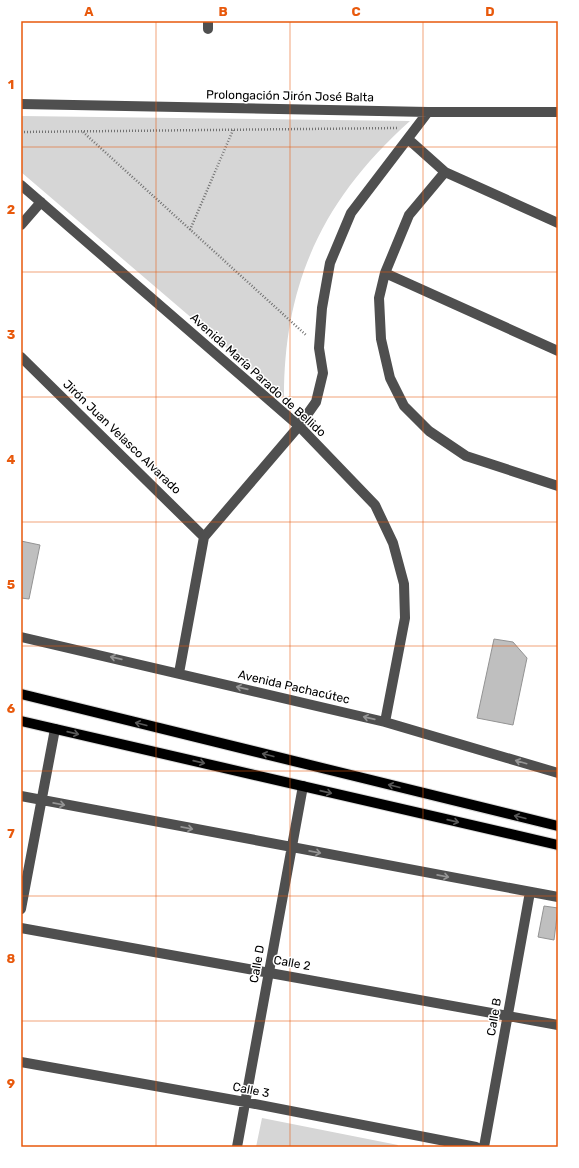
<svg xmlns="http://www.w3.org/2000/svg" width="579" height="1168" font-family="Rubik,sans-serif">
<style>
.green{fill:#d6d6d6}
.building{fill:#bfbfbf;stroke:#939393}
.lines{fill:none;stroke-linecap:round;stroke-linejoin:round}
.major-casing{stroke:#dbdbdb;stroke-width:12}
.path{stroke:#717171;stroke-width:2.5;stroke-dasharray:1 2;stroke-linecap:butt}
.minor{stroke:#4f4f4f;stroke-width:10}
.major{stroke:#000;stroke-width:10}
.oneway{stroke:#959595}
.oneway2{stroke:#595959}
.grid{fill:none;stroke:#e8590c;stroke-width:1;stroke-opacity:0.55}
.labels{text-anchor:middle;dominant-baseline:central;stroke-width:3;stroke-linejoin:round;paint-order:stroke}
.street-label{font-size:12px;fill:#000;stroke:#fff}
.neatline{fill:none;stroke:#e8590c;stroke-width:1.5}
.grid-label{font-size:13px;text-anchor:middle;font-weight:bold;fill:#e8590c}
</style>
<rect width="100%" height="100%" fill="#fff"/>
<path class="green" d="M 21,116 L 410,121 C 324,198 284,281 284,397 L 21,172 Z
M 262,1118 L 398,1145 L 397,1147 L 256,1147 Z"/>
<path class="building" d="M 21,541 L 40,545 L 29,599 L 21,598 Z
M 494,639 L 513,642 L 527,658 L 513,725 L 477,718 Z
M 544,906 L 558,908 L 554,940 L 538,937 Z"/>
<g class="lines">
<defs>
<path id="major" d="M 21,694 L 558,826
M 21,721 L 558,845"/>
</defs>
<use href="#major" class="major-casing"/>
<path class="path" d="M 21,132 L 398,128
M 83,132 L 307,336
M 190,230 L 233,130"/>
<path class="minor" d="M 208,21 L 208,29
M 21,104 L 428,112 L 558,112
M 408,139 L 445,172 L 558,223
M 445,172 L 409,215 L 385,273 L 379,298 L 381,339 L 390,378 L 404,406 L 429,431 L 466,456 L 558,486
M 21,185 L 299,426 L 375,505 L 393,543 L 404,584 L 405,618 L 385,722
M 21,225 L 41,202
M 385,273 L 558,351
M 21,357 L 204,537
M 21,637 L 385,722 L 558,773
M 179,673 L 204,537 L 299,426 L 316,402 L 323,373 L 319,348 L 322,308 L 330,263 L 351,213 L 428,112
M 21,796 L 558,897
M 21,909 L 55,729
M 21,928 L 558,1025
M 21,1062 L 245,1102 L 476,1147
M 237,1147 L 303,786
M 484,1147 L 530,892"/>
<use href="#major" class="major"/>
</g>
<defs><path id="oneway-shaft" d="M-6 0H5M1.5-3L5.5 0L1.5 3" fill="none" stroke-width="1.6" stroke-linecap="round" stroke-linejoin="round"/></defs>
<g class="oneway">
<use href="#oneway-shaft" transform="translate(116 658) rotate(-167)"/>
<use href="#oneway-shaft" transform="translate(242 688) rotate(-167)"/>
<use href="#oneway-shaft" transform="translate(369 718) rotate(-167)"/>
<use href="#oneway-shaft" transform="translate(521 762) rotate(-164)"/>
<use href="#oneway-shaft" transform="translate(59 804) rotate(11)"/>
<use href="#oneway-shaft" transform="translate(187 828) rotate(11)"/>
<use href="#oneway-shaft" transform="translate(315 852) rotate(11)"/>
<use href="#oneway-shaft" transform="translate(443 876) rotate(11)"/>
</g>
<g class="oneway2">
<use href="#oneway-shaft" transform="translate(141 724) rotate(-166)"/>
<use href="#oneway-shaft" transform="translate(73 733) rotate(13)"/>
<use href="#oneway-shaft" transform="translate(268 755) rotate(-166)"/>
<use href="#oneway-shaft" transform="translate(199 762) rotate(13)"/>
<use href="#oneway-shaft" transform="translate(394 786) rotate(-166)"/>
<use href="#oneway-shaft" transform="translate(326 792) rotate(13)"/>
<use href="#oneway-shaft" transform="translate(520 817) rotate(-166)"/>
<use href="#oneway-shaft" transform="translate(453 821) rotate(13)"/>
</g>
<path class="grid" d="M 156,21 L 156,1147M 290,21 L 290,1147M 423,21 L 423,1147M 21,147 L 558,147M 21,272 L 558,272M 21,397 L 558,397M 21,522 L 558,522M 21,646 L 558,646M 21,771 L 558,771M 21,896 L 558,896M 21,1021 L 558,1021"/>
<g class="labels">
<g class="street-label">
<text transform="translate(290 96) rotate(1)">Prolongación Jirón José Balta</text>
<text transform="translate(258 375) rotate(42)">Avenida María Parado de Bellido</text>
<text transform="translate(122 437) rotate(44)">Jirón Juan Velasco Alvarado</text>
<text transform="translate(294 687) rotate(13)">Avenida Pachacútec</text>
<text transform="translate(292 963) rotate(10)">Calle 2</text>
<text transform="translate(257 964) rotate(-80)">Calle D</text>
<text transform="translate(494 1017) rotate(-80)">Calle B</text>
<text transform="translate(251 1090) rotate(11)">Calle 3</text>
</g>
</g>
<rect width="579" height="1168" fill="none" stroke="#ffffff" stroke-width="44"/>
<rect x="22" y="22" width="535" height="1124" class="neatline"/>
<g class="grid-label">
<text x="89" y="16">A</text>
<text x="223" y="16">B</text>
<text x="356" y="16">C</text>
<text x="490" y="16">D</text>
<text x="11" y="89">1</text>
<text x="11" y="214">2</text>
<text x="11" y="339">3</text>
<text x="11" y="464">4</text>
<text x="11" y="589">5</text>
<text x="11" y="713">6</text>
<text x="11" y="838">7</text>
<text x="11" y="963">8</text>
<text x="11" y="1088">9</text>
</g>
</svg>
